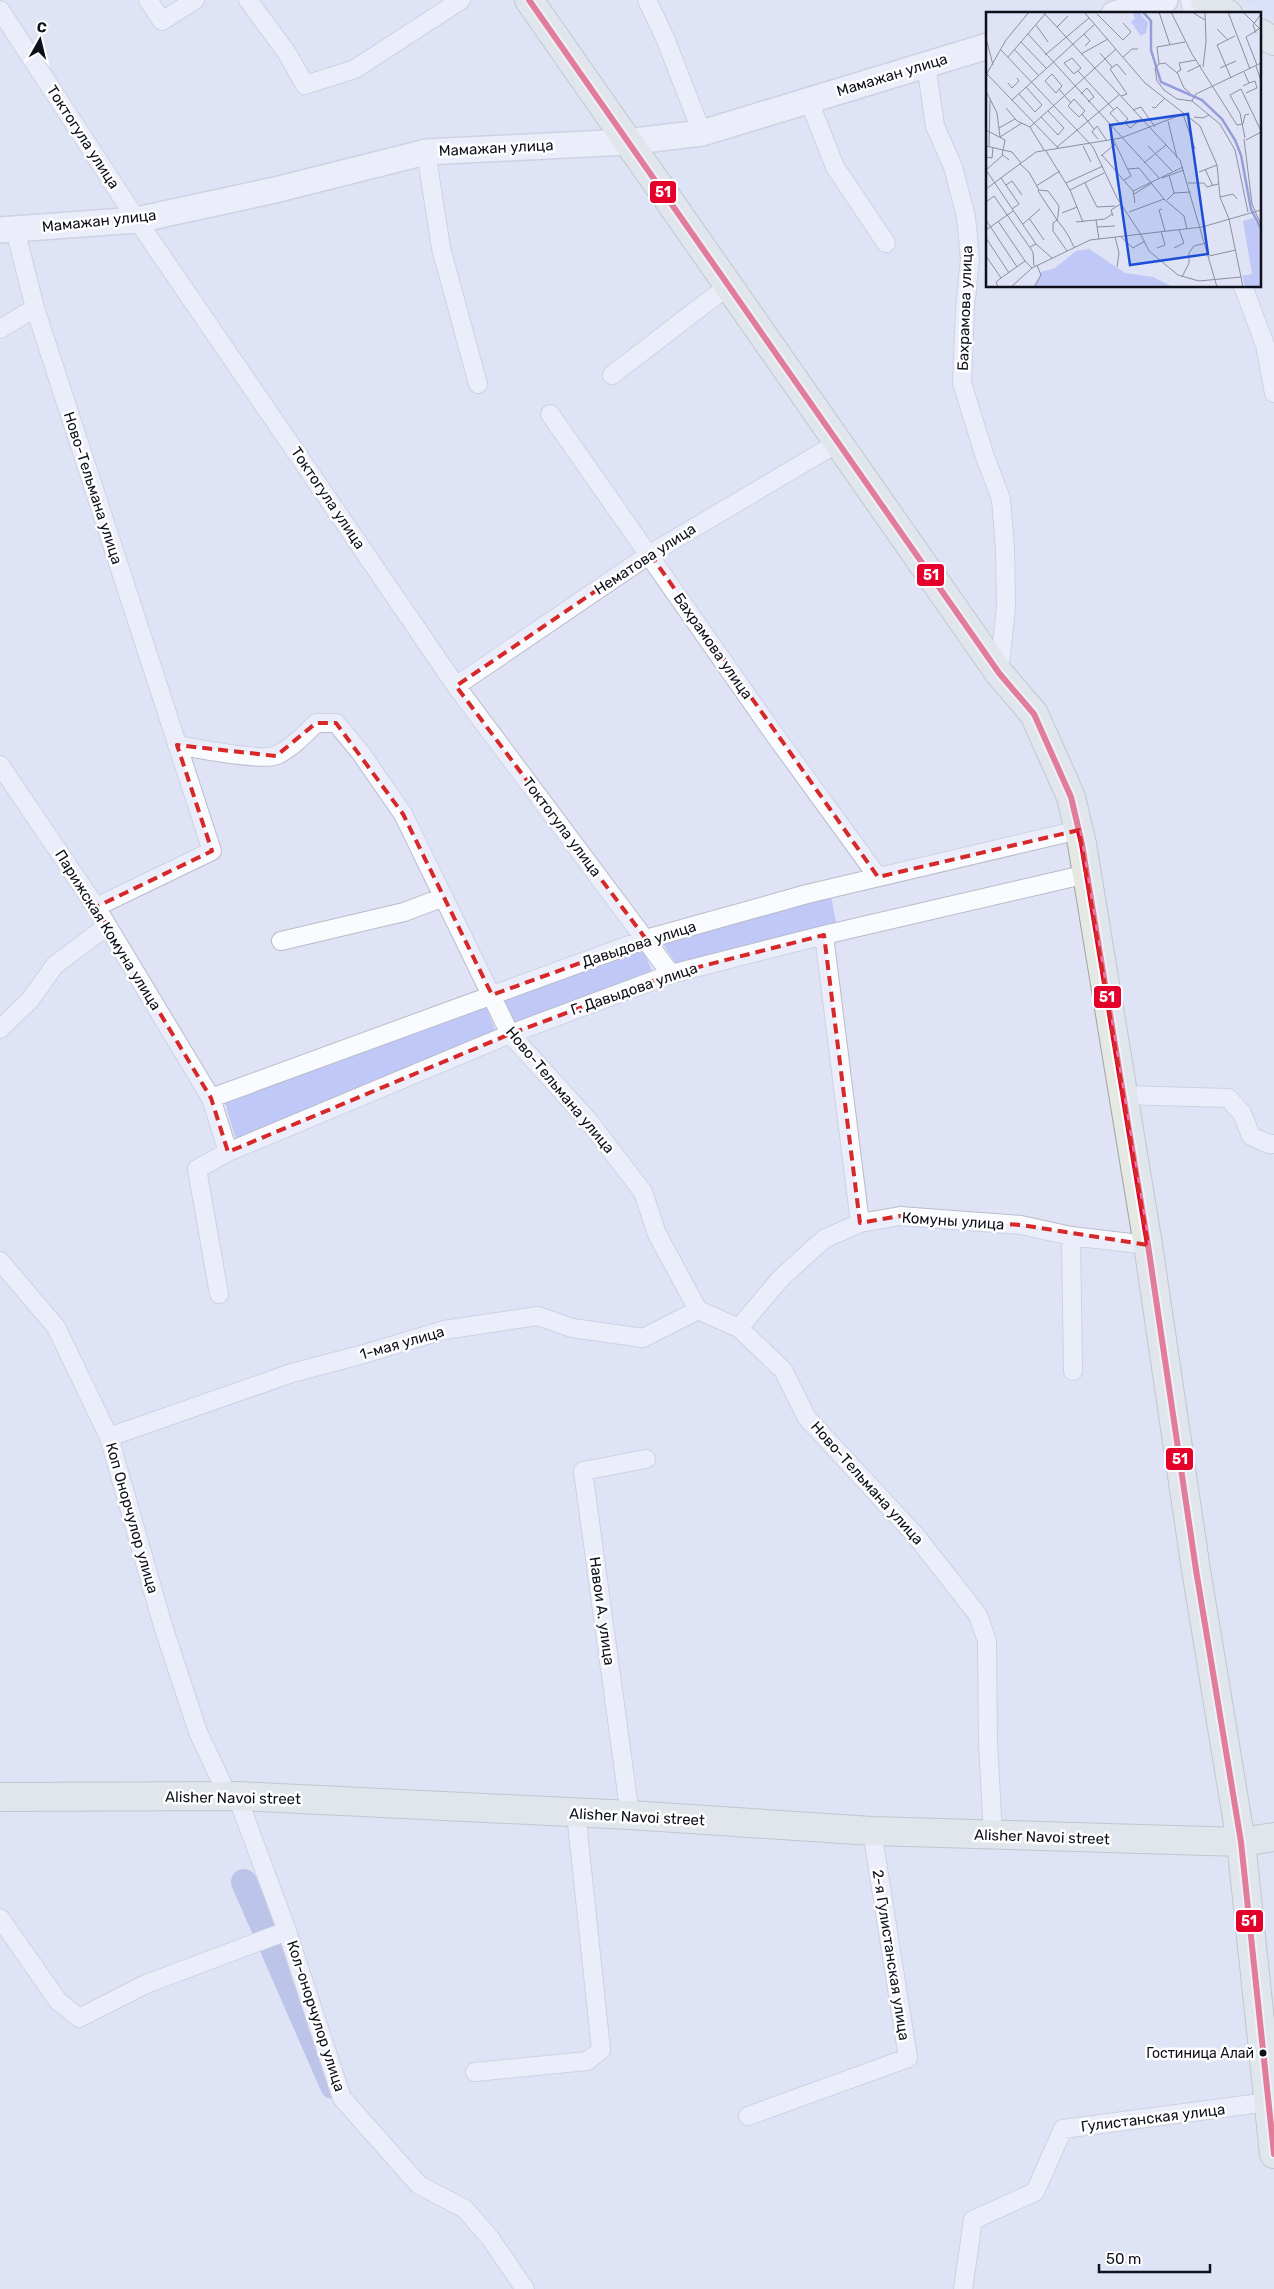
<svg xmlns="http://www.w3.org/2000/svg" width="1274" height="2289" font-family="Rubik,sans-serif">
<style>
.built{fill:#d5dbf9}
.green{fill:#bfc8f7}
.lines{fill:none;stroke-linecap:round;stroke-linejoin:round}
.river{stroke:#959edb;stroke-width:26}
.street-casing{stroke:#b9bcca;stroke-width:20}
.secondary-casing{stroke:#b9bcca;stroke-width:28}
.primary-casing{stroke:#9ea59f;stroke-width:30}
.street{stroke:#fafbfe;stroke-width:18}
.secondary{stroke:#fafbfe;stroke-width:25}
.primary{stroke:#e5e8e3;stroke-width:28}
.bus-1-casing{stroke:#fff;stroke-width:10}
.bus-1{stroke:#e4002b;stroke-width:6}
.marked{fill:none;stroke:#d62828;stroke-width:4;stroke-dasharray:10 6;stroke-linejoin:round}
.bus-dot{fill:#0e101b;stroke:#fff;stroke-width:2}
.labels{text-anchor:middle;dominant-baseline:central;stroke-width:5;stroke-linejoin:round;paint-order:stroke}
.bus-label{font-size:14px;fill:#0e101b;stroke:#fff;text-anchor:end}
.street-label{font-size:15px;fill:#0e101b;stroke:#fff}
.inset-river{fill:none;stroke:#959edb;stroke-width:2.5}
.inset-road{fill:none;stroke:#8b8f9e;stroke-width:1}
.view{fill:#1d4ed8;fill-opacity:0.15;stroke:#1d4ed8;stroke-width:2.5}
.inset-edge{fill:none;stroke:#0e101b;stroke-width:2.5}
.line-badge{stroke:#fff;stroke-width:2}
.badge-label{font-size:14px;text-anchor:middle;font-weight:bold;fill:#fff}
</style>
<rect width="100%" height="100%" fill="#dfe3f5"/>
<path class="built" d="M 1244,0 L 1274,0 L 1274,20 Z"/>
<path class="green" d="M 831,896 L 837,927 L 678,966 L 662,943 Z
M 642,948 L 653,973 L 513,1027 L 501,997 Z
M 486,1007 L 496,1032 L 236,1140 L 225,1103 Z"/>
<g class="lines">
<path class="river" d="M 244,1882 L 333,2086"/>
<defs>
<path id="street" d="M 148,0 L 162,21 L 195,0
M 248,0 L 287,53 L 305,85 L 355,69 L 461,0
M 647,0 L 665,38 L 702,133
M 1190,0 L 1193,14
M 0,10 L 137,220 L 456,686 L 671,974
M 926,64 L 935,126 L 953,167 L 966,217 L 970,259 L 965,308 L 962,383 L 985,457 L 1001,499 L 1005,548 L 1006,607 L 999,673
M 809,101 L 835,167 L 886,243
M 426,152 L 441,248 L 478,384
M 15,229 L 35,308 L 212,851 L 96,907
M 1243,286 L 1265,345 L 1274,393
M 0,329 L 35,308
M 612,375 L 728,286
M 550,414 L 774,734 L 878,877
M 456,686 L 650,554 L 839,442
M 177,745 C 195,748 264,762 277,755 C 292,748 305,734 316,723 L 336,723 L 360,752 L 403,814 L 510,1034 L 588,1120 L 643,1192 L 657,1234 L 698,1310 L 739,1328 L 783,1370 L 807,1418 L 916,1536 L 978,1615 L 987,1641 L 988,1742 L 993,1836
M 0,765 L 96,907 L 211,1098 L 228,1152
M 824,935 L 860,1223
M 281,941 L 404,912 L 444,897
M 0,1029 L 30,1000 L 55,965 L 107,926
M 1122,1095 L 1228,1098 L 1242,1113 L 1251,1136 L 1269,1144 L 1274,1144
M 211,1098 L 646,939 L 807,894 L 1079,830
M 1071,1236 L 1073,1371
M 0,1261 L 56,1327 L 109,1437 L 163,1626 L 198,1732 L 228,1796
M 219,1294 L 197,1169 L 228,1152 L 510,1034 L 671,974 L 824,935 L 1087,874
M 739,1328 L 781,1278 L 824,1239 L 860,1223 L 900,1216 L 1021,1225 L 1071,1236 L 1148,1245
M 109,1437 L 292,1373 L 364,1354 L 444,1330 L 538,1316 L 572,1328 L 643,1338 L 698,1310
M 237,1796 L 287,1931 L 342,2098 L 419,2185 L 465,2209 L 490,2238 L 525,2289
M 630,1815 L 583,1471 L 646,1459
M 0,1918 L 58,2001 L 79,2018 L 146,1984 L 287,1931
M 475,2072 L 587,2061 L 601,2050 L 576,1813
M 748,2116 L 908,2058 L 872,1831
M 963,2289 L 973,2220 L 1035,2192 L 1063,2129 L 1268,2102"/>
<path id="secondary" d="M 1114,14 L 1165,0
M 0,230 L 137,220 L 275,190 L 426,152 L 626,142 L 702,133 L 988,46"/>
<path id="primary" d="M 529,0 L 999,673 L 1034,714 L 1071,797 L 1082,844 L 1148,1245 L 1196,1570 L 1241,1842 L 1274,2154
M 1205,0 L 1228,14
M 1260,33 L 1274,41
M 0,1797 L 237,1796 L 630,1815 L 872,1831 L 1241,1842 L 1274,1837"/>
</defs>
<use href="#street" class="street-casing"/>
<use href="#secondary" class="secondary-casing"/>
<use href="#primary" class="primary-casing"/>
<use href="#street" class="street"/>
<use href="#secondary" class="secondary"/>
<use href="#primary" class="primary"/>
<defs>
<path id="bus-1" d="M 529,0 L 999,673 L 1034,714 L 1071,797 L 1082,844 L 1148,1245 L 1196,1570 L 1241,1842 L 1274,2154"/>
</defs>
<use href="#bus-1" class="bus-1-casing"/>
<use href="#bus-1" class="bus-1"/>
</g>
<path d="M0 0H1274V2289H0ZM 650,554 L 878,877 L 1079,830 L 1148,1245 L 1021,1225 L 900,1216 L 860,1223 L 824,935 L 671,974 L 510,1034 L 228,1152 L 211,1098 L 96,907 L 212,851 L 177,745 L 276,756 L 316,723 L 336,723 L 403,814 L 492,995 L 646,939 L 456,686 Z" fill="#dfe3f5" fill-opacity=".55" fill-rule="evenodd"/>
<path class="marked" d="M 650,554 L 878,877 L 1079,830 L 1148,1245 L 1021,1225 L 900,1216 L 860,1223 L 824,935 L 671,974 L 510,1034 L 228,1152 L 211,1098 L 96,907 L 212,851 L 177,745 L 276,756 L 316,723 L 336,723 L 403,814 L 492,995 L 646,939 L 456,686 Z"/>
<circle class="bus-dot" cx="1263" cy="2053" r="4.5"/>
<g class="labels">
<g class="bus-label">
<text x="1254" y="2053">Гостиница Алай</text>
</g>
<g class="street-label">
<text transform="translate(892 75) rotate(-17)">Мамажан улица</text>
<text transform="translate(83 137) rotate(57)">Токтогула улица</text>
<text transform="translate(496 148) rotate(-3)">Мамажан улица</text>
<text transform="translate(99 221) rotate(-6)">Мамажан улица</text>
<text transform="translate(965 308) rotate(-88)">Бахрамова улица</text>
<text transform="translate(93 488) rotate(72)">Ново-Тельмана улица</text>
<text transform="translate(328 498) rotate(56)">Токтогула улица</text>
<text transform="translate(645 559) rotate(-33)">Нематова улица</text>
<text transform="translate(713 646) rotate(55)">Бахрамова улица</text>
<text transform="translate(562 827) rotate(53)">Токтогула улица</text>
<text transform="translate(108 930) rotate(58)">Парижская Комуна улица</text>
<text transform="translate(639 944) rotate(-18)">Давыдова улица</text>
<text transform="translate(634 989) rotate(-19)">Г. Давыдова улица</text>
<text transform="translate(560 1090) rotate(50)">Ново-Тельмана улица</text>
<text transform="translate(953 1221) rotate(4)">Комуны улица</text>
<text transform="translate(402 1343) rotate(-16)">1-мая улица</text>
<text transform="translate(867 1483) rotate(48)">Ново-Тельмана улица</text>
<text transform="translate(132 1518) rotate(74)">Коп Онорчулор улица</text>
<text transform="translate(602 1611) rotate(82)">Навои А. улица</text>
<text transform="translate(233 1798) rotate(1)">Alisher Navoi street</text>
<text transform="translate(637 1817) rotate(3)">Alisher Navoi street</text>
<text transform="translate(1042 1837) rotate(2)">Alisher Navoi street</text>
<text transform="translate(891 1955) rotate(81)">2-я Гулистанская улица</text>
<text transform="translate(316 2016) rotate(72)">Кол-онорчулор улица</text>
<text transform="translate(1153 2118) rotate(-7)">Гулистанская улица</text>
</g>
</g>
<g transform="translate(986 12)">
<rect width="275" height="275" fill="#dfe3f5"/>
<path d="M 153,0 L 162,11 L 160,21 L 155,24 L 145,10 L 149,7 L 147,1 ZM 267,206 L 275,219 L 275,275 L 259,275 L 256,264 L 266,262 L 257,209 ZM 103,237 L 139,261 L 167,265 L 187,275 L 49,275 L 55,260 L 69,256 L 90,239 Z" fill="#bfc8f7"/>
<path class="inset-river" d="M 157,0 L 165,9 L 165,38 L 175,70 L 216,88 L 236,107 L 249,128 L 255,143 L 265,197 L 275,217"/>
<path class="inset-road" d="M 57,0 L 194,148 L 231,275M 98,0 L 159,71 L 214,114 L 231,153 L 234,185 L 243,207 L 257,275M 173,0 L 184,33M 185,0 L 206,42 L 251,113 L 257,112 L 259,103 L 263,102M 206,0 L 219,8M 242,0 L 264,57M 257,0 L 275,18M 111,2 L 137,28 L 145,20 L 137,11M 50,13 L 62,30M 71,15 L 82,4M 231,17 L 242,28M 270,21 L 267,13 L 275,2M 42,22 L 174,167M 98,22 L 104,29 L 99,34M 0,26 L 7,53M 35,30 L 60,56M 199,30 L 171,35 L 173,52 L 169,56 L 171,69 L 178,78 L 191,87 L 206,89M 14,37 L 107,135 L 131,186 L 154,221M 28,37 L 52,63M 114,41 L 126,55M 95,42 L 122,27M 59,43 L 103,6M 22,45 L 59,2M 137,45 L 146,37 L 152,37M 86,46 L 95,56 L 88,62 L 78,51 ZM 173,52 L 179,51 L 191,61M 271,53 L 260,25 L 273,17M 270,54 L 275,69M 217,55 L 220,30 L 219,0M 234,56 L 250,49M 92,59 L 128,98M 201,60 L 215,53M 0,61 L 73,137M 66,62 L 76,74 L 70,81 L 59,69 ZM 0,63 L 20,28 L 43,0M 245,66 L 231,33 L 249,24M 22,71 L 26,76 L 33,69 L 31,66M 257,74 L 263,71 L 258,60M 73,77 L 85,91M 0,79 L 11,101 L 14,125M 204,81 L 198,76 L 191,60 L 195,58 L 193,51 L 210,48M 260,81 L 271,76 L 269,69 L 263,71M 33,82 L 49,100 L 56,93 L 40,75M 95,82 L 101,76 L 108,85 L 102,90M 135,84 L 141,82 L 124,57 L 131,52 L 140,63M 88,87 L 99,99 L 93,105 L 82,94 ZM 26,88 L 109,12M 131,95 L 142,107 L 135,113 L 124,101 ZM 166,95 L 169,96 L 179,86M 20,96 L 31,109 L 44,115 L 58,138M 147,98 L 155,95 L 169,115M 96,102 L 108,117M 223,103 L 234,112 L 249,138 L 262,200M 55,105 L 72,123 L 78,116 L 62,99M 208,105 L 217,106 L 223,103 L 206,89 L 210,82 L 275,51M 182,109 L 191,146M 138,110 L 144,116 L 155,107M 44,115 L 130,37M 13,116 L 29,107M 0,118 L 19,128 L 16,143M 14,125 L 36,111M 259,126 L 254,101 L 244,83 L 255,77 L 275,119M 112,127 L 106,120 L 111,114 L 121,129M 127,127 L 145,164 L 138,168M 258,127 L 266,192 L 275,213M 260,128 L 275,120M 0,134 L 26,140 L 35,151M 97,134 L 105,150M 162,134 L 186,159M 3,135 L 4,88M 71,135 L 133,83M 60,139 L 84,178 L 97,210M 116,143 L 147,179 L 149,191M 115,144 L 129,132M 0,145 L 6,146 L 7,135M 158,151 L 180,133M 34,152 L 43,160 L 53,178M 142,157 L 153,156 L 178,187 L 198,204 L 201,217M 219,157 L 227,174M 0,158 L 50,232 L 44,235M 0,158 L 17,143 L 23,148M 213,160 L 231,153M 183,163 L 188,181M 15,166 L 33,192 L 26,197M 176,166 L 198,158M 80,171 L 117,154M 99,171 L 111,195 L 129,194M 202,171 L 218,171 L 221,175 L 232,172M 20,173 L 26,169 L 36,183M 50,174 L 74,159M 0,177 L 50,140 L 135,126 L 197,102 L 209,137M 84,178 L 118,161M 147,179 L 197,155M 148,182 L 166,171M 234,185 L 247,182 L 251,187M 181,188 L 188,181 L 205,180M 0,190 L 8,184 L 47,240 L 48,254M 176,197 L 173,198 L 179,219M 143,200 L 178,187M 76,201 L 91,195M 127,204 L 125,198 L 136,191M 43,206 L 58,228M 0,208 L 31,255M 110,208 L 113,227M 12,209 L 39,249M 90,210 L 119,207 L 126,202M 37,212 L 54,197M 111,215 L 129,214M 0,218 L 27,199M 154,221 L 163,239 L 192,263 L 213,269 L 255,265M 134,224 L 147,236 L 159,229M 129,225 L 133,241 L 131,255M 0,226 L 23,261M 50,232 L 66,246M 171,236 L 179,233 L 175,219M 188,236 L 198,231 L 193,218M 81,239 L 67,219 L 67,211 L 71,208 L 72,204 L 73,194 L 62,179 L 53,178 L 52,179 L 71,208 L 78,217 L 83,225 L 88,235M 0,244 L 15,266M 223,244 L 250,238M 196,265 L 203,251 L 203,241 L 208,234 L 220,231M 12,275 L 10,270 L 15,266 L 39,249 L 46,256M 25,275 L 46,256 L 104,228 L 216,215 L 275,198M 48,275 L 55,263 L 51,253"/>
<path class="view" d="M 202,102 L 222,242 L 144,253 L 124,113 Z"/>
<rect width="275" height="275" class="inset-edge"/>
</g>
<g class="line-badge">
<rect x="649" y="180" width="28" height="24" rx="5" fill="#e4002b"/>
<rect x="916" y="563" width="29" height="24" rx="5" fill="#e4002b"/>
<rect x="1093" y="985" width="29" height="24" rx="5" fill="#e4002b"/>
<rect x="1165" y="1447" width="29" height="24" rx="5" fill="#e4002b"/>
<rect x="1235" y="1909" width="29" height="24" rx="5" fill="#e4002b"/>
</g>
<g class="badge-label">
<text x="663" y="197">51</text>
<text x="931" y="580">51</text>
<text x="1107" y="1002">51</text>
<text x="1180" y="1464">51</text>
<text x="1249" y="1926">51</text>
</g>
<g transform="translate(40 40) rotate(8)" stroke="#ffffff" stroke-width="4" paint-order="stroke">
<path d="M0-4L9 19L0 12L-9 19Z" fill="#0e101b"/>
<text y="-8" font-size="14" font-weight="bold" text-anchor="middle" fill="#0e101b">С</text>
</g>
<path d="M1099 2264v8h111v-8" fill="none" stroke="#0e101b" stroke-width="2.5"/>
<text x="1106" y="2264" font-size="15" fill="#0e101b" stroke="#ffffff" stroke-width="4" paint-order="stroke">50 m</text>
</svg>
